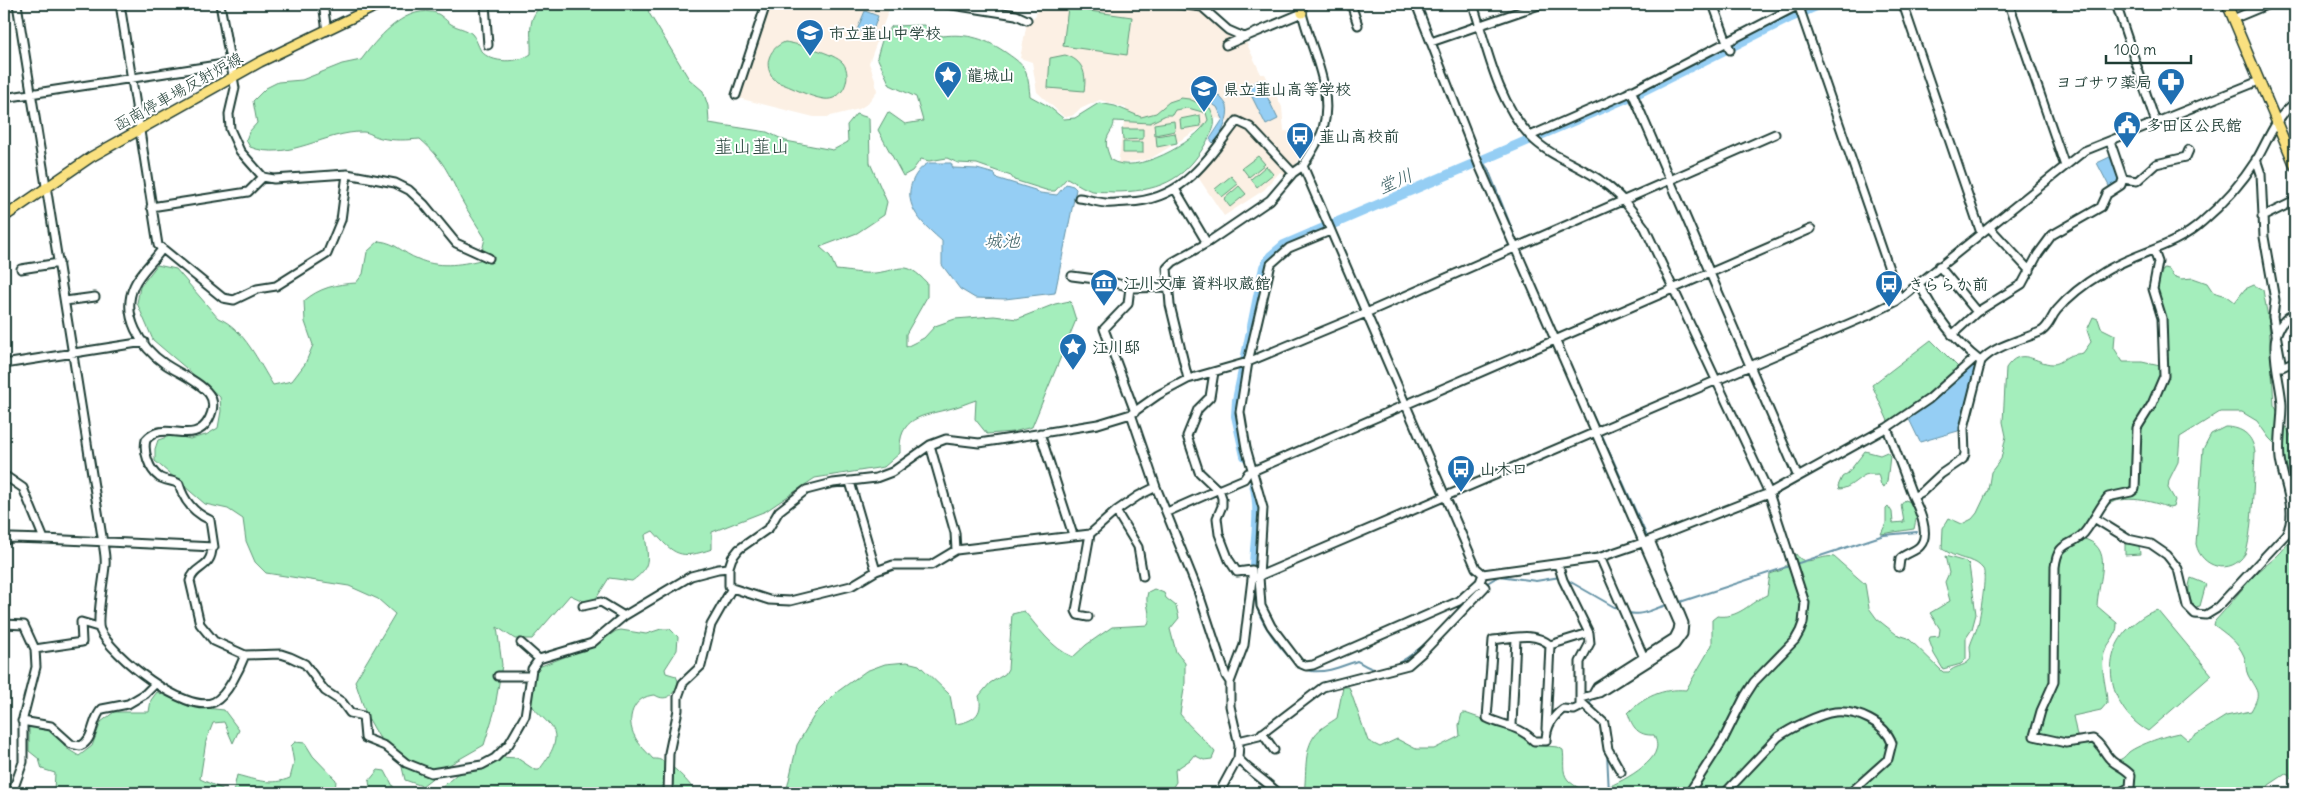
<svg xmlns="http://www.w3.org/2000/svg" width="2299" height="797" font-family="Delius,'Klee One',sans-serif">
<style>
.built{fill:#fcf0e4}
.green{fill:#a4eebc;stroke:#629678;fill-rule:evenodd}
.water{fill:#95cef4;stroke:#6694a7}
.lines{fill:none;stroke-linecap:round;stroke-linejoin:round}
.stream{stroke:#6694a7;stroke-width:2}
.river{stroke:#95cef4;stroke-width:10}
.minor-casing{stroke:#1f3d34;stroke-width:11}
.major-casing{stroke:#1f3d34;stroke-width:12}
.minor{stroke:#fff;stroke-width:7}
.major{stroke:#fae180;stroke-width:9}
.labels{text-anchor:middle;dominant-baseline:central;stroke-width:4;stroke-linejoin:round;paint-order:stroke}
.poi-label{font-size:16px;font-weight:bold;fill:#1f3d34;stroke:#fff;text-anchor:start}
.street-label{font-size:16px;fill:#1f3d34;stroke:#fff}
.water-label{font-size:18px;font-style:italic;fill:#3c6164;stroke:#fff}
.quarter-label{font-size:19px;fill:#1f3d34;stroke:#fff}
</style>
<rect width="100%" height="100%" fill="#fff"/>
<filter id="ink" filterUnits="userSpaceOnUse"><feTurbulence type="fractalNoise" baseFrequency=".02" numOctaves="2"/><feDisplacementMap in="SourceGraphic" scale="10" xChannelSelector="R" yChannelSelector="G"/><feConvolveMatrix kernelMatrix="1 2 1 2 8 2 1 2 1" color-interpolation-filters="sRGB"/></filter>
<g filter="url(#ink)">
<path class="built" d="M 768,4 L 891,4 L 869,63 L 875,79 L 877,91 L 867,104 L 859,109 L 827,117 L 814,117 L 738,98 Z
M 1038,4 L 1164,4 L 1202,9 L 1208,18 L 1234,36 L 1245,40 L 1261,74 L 1265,74 L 1282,107 L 1284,131 L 1309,133 L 1314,139 L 1287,177 L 1280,172 L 1264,190 L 1224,216 L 1196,174 L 1236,125 L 1217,118 L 1150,159 L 1118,164 L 1126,108 L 1100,100 L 1080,109 L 1072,116 L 1064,117 L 1037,92 L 1032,62 L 1020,58 L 1027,23 L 1036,15 Z"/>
<path class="green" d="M 545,4 L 647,4 L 649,13 L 689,79 L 703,91 L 708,106 L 709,123 L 767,132 L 786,141 L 833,150 L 848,142 L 847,125 L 856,114 L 869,118 L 870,163 L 887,202 L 884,215 L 857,233 L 820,247 L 830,256 L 836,270 C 849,271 862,274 875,273 C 902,270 905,259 927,283 L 927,297 L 906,334 L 906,347 L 924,338 L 935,326 L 955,319 L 994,316 L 1017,319 L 1055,304 L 1070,301 L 1076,320 L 1032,427 L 1013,432 L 987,434 L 975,419 L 976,400 C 967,403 958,407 949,409 C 922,416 898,417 900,453 L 884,467 L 815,478 L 766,511 L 712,532 L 712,549 C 680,560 674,555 653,531 L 645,535 C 648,558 652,567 632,581 L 609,578 L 592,605 L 570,595 L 532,639 L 515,639 L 497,627 L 502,665 L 494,713 L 484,745 L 449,765 L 422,786 L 405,780 L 399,754 L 379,737 L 366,714 L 355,681 L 395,614 L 378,599 L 349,586 L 266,573 L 255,562 L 246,541 L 243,519 L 228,509 L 205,504 L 155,461 L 155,449 L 158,440 L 173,435 L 190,439 L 206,435 L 218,428 L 221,411 L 220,397 L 153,340 L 137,303 L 140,287 L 157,265 L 176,269 L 218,318 C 244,328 259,363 273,385 L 292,381 L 305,364 L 313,345 L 305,322 L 304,301 C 319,288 336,284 356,283 L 363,274 L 367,252 L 379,241 C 397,243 402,253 418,259 C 437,268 460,265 480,260 L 485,238 C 477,225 468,212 461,199 C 448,172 443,159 420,139 C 407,140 394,141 381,138 C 375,137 369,132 363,132 C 326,131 288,162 250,147 L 246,140 L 249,132 L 257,123 L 253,101 L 266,88 L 278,82 L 302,80 L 342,64 L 361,60 C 376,40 403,7 432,12 C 440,13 445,20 451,24 C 457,28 467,29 472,34 C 476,38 478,46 481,51 C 492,64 518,63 531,54 C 532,35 525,16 545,4 Z
M 1068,8 L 1132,17 L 1127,55 L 1063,46 Z
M 924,25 L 942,36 C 968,33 987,39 1008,54 C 1015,59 1023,64 1026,73 C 1029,80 1029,89 1030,96 L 1048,106 L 1064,119 L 1075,118 L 1099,103 L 1115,106 L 1141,117 L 1156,113 L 1169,102 L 1181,98 L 1189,99 L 1210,108 C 1218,124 1214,128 1206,143 C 1184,182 1156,192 1113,192 C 1105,191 1094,193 1087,189 C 1080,186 1073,181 1067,178 L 1055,191 L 1049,191 L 1014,180 L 1011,176 L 977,164 L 958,163 L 947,158 L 929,161 L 921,159 L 912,171 L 903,176 L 878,130 L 888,112 L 905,124 L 923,121 L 916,97 L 890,85 L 877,57 L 883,37 L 892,26 ZM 1188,108 L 1206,113 L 1208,120 C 1195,143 1135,176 1111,160 C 1108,152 1104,144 1108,136 C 1111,130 1114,128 1114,121 L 1150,123 L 1166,115 L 1172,115 L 1175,110 Z
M 785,42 C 798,44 834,53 843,63 C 853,76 843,102 824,99 C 809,97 792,87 777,82 C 762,69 767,49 785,42 Z
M 1065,55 C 1083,60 1087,74 1084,91 L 1048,88 L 1050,58 Z
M 1200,115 L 1201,126 L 1181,129 L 1180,119 Z
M 1174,121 L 1175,131 L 1155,135 L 1154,124 Z
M 1122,129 L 1143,129 L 1143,139 L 1123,140 Z
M 1175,133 L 1177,143 L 1157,147 L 1156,136 Z
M 1123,142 L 1143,142 L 1143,153 L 1123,153 Z
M 1258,156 L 1265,164 L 1249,177 L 1242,168 Z
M 1266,166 L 1273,174 L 1257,187 L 1251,179 Z
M 1231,176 L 1238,184 L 1222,197 L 1215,189 Z
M 1239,186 L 1246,194 L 1230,207 L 1224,199 Z
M 2164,268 L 2169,269 L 2173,276 L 2182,279 L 2193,278 L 2207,283 L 2213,292 L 2227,296 L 2235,302 L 2245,289 L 2254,285 L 2263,290 L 2269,323 L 2274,405 L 2295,443 L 2295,515 L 2284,453 L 2269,438 L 2257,421 L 2242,412 L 2220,412 L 2180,437 L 2178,462 L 2169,480 L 2168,488 L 2175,500 L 2173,507 L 2169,508 C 2153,501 2124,494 2107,505 C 2097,513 2090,525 2079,533 L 2081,538 C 2116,546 2098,580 2097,606 L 2117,623 C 2118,638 2104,644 2103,659 C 2101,672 2107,688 2107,703 L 2101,710 L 2073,716 L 2077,736 C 2082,738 2087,740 2092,742 C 2099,747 2103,756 2113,759 C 2121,762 2124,757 2129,752 C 2138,745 2169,734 2180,733 L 2188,740 L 2226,716 L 2251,711 C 2262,691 2257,693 2248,675 C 2245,670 2247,662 2244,656 C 2238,642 2226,634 2214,625 L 2215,621 C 2227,608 2237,595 2248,582 C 2269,558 2291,556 2295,518 L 2295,783 L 2287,773 L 2269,785 L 2266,793 L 1304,793 C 1307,774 1303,751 1315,735 C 1320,728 1330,723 1337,718 L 1343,687 L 1349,687 L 1368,741 L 1380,747 L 1397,739 L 1416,749 L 1434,749 L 1460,736 L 1459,725 L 1462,713 L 1465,713 L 1511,729 L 1534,745 L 1558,747 L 1563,750 C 1565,760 1561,772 1568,780 C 1574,786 1584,792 1592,791 C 1609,790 1652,767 1656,750 C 1658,745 1656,740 1654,735 C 1638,736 1632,727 1628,713 C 1644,697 1663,688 1686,690 L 1712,645 L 1712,620 L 1717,616 C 1739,619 1750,602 1767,595 L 1770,574 L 1782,570 L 1796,554 C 1805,569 1821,554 1834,557 L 1865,584 L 1869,608 L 1877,619 L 1896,634 L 1908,638 L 1943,672 L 1949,672 C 1954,666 1963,667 1969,661 C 1972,657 1970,651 1970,646 C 1972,639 1976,632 1978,625 C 1980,617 1987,574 1983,569 C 1975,559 1967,561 1956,556 C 1951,555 1947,551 1942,549 L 1943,528 L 1949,518 L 1962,524 L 1972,519 L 1977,513 L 1988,490 L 1991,472 L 2001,459 L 2006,436 L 2003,422 L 2006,368 C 2021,345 2036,364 2053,364 C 2061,363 2062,360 2067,357 C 2071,354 2079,354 2083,353 L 2091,342 L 2087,330 L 2093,317 L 2098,319 L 2101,328 L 2115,335 L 2114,348 L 2123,362 L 2142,362 L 2160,366 L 2166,361 C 2162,332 2148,295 2164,268 Z
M 1931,340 L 1960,369 L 1934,392 L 1896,420 L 1894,417 L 1888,421 L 1872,385 Z
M 2225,427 C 2243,427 2253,436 2255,453 C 2254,472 2252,542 2245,554 C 2231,576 2201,568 2196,544 L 2203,449 L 2211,434 Z
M 1865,451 L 1880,455 L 1887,452 L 1890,456 L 1887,482 L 1884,487 L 1881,485 L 1878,474 C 1873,475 1870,473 1865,475 C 1857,479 1849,489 1839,489 L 1838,486 L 1842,477 L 1848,473 Z
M 1905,500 L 1911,502 L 1917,515 L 1914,529 L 1881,534 L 1886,523 L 1886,508 L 1888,506 L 1892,512 L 1893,523 L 1904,522 L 1901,505 Z
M 2125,544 L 2139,545 L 2140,554 L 2125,555 Z
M 1945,556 L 1966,562 L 1969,565 L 1976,614 L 1972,629 L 1966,638 L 1966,659 L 1961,664 L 1943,669 L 1934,654 L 1929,640 L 1930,637 L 1939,636 L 1940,629 L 1930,613 L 1950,601 L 1945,582 L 1949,573 Z
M 2191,578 L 2206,584 L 2200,606 L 2195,607 C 2187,599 2188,587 2191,578 Z
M 1154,589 L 1164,593 L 1166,598 L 1176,606 L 1179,618 L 1170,629 L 1176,652 L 1185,663 L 1185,683 L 1180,714 C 1190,728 1204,738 1215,752 L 1212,759 L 1204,760 L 1194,755 L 1190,760 L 1175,770 L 1176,782 L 1169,793 L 786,793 L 797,745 L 815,714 L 837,692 L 866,671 L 885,664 L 907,662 L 919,665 L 950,695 L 955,724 C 972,722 984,715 979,696 L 990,683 L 1005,674 L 1008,669 L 1012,614 L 1024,611 C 1039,628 1051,648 1073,657 L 1086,645 L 1112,627 L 1148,625 C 1152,613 1144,603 1148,592 Z
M 2158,610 L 2212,675 L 2148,731 C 2110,710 2097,657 2131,626 C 2139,619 2148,612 2158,610 Z
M 661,629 L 670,629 L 678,637 L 677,650 L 665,669 L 666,673 L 676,676 L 678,681 C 676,693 667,703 655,695 C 633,696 625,719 635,737 C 639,745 647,752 653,759 C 667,757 689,782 696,793 L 436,793 L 458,773 L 501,757 L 517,758 L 535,770 L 539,770 C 548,758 562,740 551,726 C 544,718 537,713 531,704 L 535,673 L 541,666 L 593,646 L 616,631 L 621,630 L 646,634 Z
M 157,692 L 188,706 L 224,710 L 239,730 L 233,743 L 224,722 L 213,723 L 206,741 L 200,779 L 231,793 L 45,793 L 54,790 L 55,773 L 42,769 L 39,759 L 29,751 L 29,726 L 49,730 L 58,735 L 66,748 L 79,756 L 92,746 L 101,722 L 114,712 L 149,712 L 151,700 Z
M 295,742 L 305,743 L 313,756 L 336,780 L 335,793 L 233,793 L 237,775 C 256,780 271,786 290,778 L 294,763 L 291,746 Z
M 378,770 L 385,771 L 395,790 L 401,793 L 371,793 L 369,781 Z"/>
<path class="water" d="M 865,11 L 878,16 L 871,36 L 857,30 Z
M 1259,80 L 1278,119 L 1266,125 L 1247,87 Z
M 1213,90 C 1218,95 1224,100 1227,106 C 1230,116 1221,138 1213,143 L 1210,139 L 1223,119 L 1217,107 L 1207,101 L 1208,95 Z
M 2112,156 L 2121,183 L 2110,188 L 2097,163 Z
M 929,163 L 951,163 L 953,168 L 977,169 L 995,174 L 996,178 L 1035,190 L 1040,193 L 1057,195 L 1066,184 L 1073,186 L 1076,189 L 1055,293 L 1005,299 L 975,298 L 960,289 L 942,265 L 942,241 C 925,226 901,206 913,180 C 916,173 922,166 929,163 Z
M 1976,361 L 1980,364 L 1962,427 L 1958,431 L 1920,442 L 1908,417 Z"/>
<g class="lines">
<path class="stream" d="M 1482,161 L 1488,169 L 1518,244
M 1519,248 L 1554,329
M 1559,340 L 1599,429
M 1601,433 L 1648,539
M 1255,581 C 1255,590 1255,599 1257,608 C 1263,626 1292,669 1311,671 C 1327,673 1342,666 1357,661 C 1362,663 1369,669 1375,669 C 1393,671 1416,652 1428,641
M 1569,581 L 1616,608
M 1484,585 L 1499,576 L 1536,581 L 1560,577
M 1680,602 L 1884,535 L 1917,532
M 1458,611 L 1473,595
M 1626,612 C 1639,618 1654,608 1667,605
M 1592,698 L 1590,704 L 1593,709
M 1607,753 L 1609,793"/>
<path class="river" d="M 1245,456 L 1236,416 L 1237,400 L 1264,267 L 1271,256 L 1284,245 L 1636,94 L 1789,18 L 1821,4
M 1254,484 C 1261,510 1255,539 1254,566"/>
<defs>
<path id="minor" d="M 17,4 L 103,543 C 104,550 106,558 105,566 C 104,578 96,621 100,630 C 111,655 186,715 214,702 C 227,696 240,668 245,655
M 120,4 L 158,245 L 223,298 L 234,300 L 257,289 L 276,286 L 327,254 L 341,220 L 347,174
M 220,4 L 235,88 L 229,114 L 230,129 L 240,151 L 263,177
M 323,4 L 327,31
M 485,4 L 488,45
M 946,4 L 1016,15 L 1027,20
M 1177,4 L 1202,7 L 1228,30 L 1244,37
M 1351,4 L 1358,25
M 1416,4 L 1479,165 L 1679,624 L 1678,630 L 1674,638 L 1597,687 L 1593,694
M 1473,4 C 1487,48 1497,101 1530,136 C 1551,158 1581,165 1604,183 C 1621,195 1633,212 1645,228 L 1769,493 L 1805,603 L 1803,623 L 1800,631 L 1795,640 L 1754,682 L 1745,696 L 1723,740 L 1689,793
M 1713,4 L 1730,50
M 1798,4 L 1899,298
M 1903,4 L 1981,233
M 2009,4 L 2065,166
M 2116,4 L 2156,123
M 370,9 L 384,4
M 2233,19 L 2269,4
M 1431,42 L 1542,4
M 1226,45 L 1302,13 C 1311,50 1334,89 1323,129 C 1319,142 1310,154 1303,166 L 1476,568 L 1483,574 L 1598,558 L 1642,543 L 1769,493 L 1888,427 L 1929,399 L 1975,358
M 1631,90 L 1798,477
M 736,95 L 766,4
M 4,98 L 230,63
M 1530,136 L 1626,94 L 1801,4
M 2256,159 L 2261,174 L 2264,237 L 2275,300 L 2273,317 L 2282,367 L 2295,361
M 2123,179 L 2137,181 L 2156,164 L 2186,157 L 2189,150
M 1175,189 L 1207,243
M 1079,198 C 1088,199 1096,202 1105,203 C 1112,204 1121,202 1128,202 C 1183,200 1206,161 1237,121 L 1250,127 L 1293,173
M 151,207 L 248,192 L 263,177 L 274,179 L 347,174 L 395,183 L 409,190 L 424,204 L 456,243 L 489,258
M 2262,217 L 2295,201
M 1989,227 L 2030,271
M 1330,231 L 1289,248 L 1271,264 L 1248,362 L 1240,412 L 1246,448 L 1263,508 L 1259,577 L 1261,606 L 1271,626 L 1299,663 L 1306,666 L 1313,665 L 1459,601 L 1480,582 L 1483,574
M 1939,266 L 1977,312
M 21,269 L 59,263
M 1072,276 L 1103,280 L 1135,288 L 1168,287
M 1919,283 C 1934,313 1952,339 1979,360
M 1130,287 L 1128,304 L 1104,329 L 1135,412
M 65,301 L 95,297
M 1952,335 L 1977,312 L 2022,284 L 2038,254 L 2052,235 L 2101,207 L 2107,194 L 2121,185 L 2123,179 L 2110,141
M 4,364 L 144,342
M 1214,372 L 1210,397 L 1198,409 L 1187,436 L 1199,472 L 1220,492 L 1222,498 L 1222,506 L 1217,518 L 1219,534 L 1229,560 L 1237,572 L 1252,570 L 1252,579
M 1188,379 L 1170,305 L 1167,268 L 1173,262 L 1207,243 L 1270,200 L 1293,173 L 1303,166
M 1131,414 L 1156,487 L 1198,591 L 1226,676 L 1230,682
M 1887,428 L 1913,497 L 1922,492 L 1941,474 L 1963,459 L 1965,454 L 1964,428 L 1981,361 C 1995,345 2023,340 2042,331 C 2050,325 2051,317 2057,310 C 2069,296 2086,283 2101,274 C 2134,252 2173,249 2202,222 C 2222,205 2243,181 2257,159 C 2268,140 2276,116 2295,103
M 1040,433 L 1073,535
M 930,445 L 955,533 L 956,550
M 4,475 L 23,488 L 44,539
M 850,482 L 876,571
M 1218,490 L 1244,479 L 1248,473 L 1811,229
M 1116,511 L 1138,547 L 1143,576
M 1167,512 L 1217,490
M 2094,518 L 2128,539 L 2151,544 L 2167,555 L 2178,569 L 2187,606 L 2195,614 L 2206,615 L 2216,609 L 2286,534 C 2299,511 2283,483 2280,459 C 2278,441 2282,423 2282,405 C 2281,376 2260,330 2295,313
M 4,541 L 11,538 L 44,539 L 214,547 L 210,520 C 194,513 184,501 179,484 C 173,480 165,481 159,477 C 149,470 143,451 146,440 C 164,418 194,448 209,419 C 213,411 215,402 209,394 C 199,381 178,373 165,364 C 140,347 121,315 134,286 C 140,272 154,261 162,249
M 212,547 C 212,569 194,565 190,581 L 200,624 L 214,641 L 245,655 L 281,654 L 290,657 L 305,664 L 325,691 L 342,702 L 350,713 L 363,716 L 365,738 L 385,746 L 406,763 L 431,773 L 482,765 L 495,758 L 509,744 L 516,732 L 525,716 L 532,669 L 539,659 L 592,643 L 624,616 L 691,576 L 718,569 L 729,568
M 1600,557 L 1645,660
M 1558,564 L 1563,580 L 1589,633 L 1590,643 L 1580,662 L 1580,707 L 1574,710 L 1563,709 C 1552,717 1546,728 1546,741 L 1534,741 C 1520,726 1504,726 1487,718 L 1493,640 C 1514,638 1534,631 1550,645 L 1589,633
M 1899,567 L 1900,559 C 1905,553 1915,552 1920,546 C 1931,534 1919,509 1913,497
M 732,588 L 769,600 L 790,601 L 851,586 L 876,571 L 893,565 L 931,565 L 956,550 L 1090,534 L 1116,511 L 1138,496 L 1156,487
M 583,606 L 601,602 L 624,616
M 1088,617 L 1078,615 L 1076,611 L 1090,534
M 4,624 L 24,625 L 35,649 L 36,667 L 23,718 L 23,762 L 12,793
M 521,643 L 539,659
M 35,649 L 82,642 L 81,622 L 98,627
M 498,676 L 531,676
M 1581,698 L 1599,693 L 1675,645 L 1683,634 L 1684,623 L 1650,540
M 1581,702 L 1604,723 L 1608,749 L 1621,772
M 22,721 L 51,726 L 71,744 L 80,746 C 95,740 91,719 102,709 L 128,704 L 145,694 L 154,685
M 1512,725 L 1516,638
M 1546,729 L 1550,645
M 1262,733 L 1274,750
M 1238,741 L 1259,736 L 1323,687 L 1408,665 L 1424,651 L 1485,587 L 1480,582
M 1238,758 C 1250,772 1265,780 1278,793
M 668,793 L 669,753 L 678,710 L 678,697 L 683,683 L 701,666 L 711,625 L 732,588 L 729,586 L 729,567 L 732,558 L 739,549 L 769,528 L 779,511 L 806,490 L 833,483 L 876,478 L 892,472 L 930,445 L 946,439 L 979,443 L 999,440 L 1098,424 L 1131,414 L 1158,395 L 1188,379 L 1248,362 L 1366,313 L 1775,134
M 1219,793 L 1238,758 L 1239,745 L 1230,706 L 1230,682 L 1244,645 L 1252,579 L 1867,316 L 1897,301 L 2084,151 L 2259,81
M 1725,793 L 1778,737 C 1791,728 1819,714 1835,712 C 1857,710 1885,723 1892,743 L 1888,759 L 1850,793
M 1757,793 L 1759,793
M 2119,793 L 2130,787 L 2131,775 C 2125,768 2118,766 2112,761 C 2104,754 2102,744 2093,739 L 2066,743 L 2034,736 L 2041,711 L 2054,682 L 2055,567 C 2058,540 2070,548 2084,533 C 2093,522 2099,508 2108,497 L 2131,492 L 2135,489 L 2137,428 L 2152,404 L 2164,376 L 2162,318 L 2153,289 L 2158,262 L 2154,251"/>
<path id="major" d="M 1301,4 L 1302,13
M 2227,4 L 2295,166
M 4,217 L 91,157 L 260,62 L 370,9 L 374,4"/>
</defs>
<use href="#minor" class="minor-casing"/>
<use href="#major" class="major-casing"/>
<use href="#minor" class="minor"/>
<use href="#major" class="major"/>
</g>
</g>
<defs>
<symbol id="school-pin" viewBox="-11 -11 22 30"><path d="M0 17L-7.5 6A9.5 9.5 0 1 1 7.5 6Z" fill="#1f6fb2" stroke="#fff"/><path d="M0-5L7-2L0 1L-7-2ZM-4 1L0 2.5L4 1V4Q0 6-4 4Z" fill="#fff"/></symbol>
<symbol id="sight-pin" viewBox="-11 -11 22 30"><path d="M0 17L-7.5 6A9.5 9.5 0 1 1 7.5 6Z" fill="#1f6fb2" stroke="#fff"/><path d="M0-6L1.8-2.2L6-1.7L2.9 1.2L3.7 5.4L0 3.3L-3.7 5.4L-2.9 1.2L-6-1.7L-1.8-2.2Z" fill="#fff"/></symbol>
<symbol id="pharmacy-pin" viewBox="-11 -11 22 30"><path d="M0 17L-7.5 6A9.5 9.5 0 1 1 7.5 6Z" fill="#1f6fb2" stroke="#fff"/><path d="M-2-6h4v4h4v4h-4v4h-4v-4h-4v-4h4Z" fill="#fff"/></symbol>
<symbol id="civic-pin" viewBox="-11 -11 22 30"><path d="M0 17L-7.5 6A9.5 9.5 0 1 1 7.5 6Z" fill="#1f6fb2" stroke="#fff"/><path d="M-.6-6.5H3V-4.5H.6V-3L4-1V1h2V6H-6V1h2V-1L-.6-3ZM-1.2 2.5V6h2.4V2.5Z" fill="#fff"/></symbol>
<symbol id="bus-pin" viewBox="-11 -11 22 30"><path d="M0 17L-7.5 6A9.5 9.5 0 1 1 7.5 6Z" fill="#1f6fb2" stroke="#fff"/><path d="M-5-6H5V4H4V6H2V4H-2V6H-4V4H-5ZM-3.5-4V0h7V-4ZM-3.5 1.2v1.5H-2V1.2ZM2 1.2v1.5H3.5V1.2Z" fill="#fff"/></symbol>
<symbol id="museum-pin" viewBox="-11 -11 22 30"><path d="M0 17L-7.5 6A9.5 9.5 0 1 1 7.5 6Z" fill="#1f6fb2" stroke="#fff"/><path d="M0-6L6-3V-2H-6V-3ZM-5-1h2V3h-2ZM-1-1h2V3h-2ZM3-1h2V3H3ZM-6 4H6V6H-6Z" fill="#fff"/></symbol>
</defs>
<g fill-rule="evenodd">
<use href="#school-pin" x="794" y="17" width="32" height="43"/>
<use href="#sight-pin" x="932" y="59" width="32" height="43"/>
<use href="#pharmacy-pin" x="2155" y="66" width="32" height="43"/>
<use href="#school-pin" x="1188" y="73" width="32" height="43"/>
<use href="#civic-pin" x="2111" y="109" width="32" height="43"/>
<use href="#bus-pin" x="1284" y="120" width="32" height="43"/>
<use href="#museum-pin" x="1088" y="267" width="32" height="43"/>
<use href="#bus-pin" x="1873" y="268" width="32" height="43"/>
<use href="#sight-pin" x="1057" y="331" width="32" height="43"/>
<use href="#bus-pin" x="1445" y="453" width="32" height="43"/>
</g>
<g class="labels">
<g class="poi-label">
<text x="829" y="33">市立韮山中学校</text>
<text x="967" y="75">龍城山</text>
<text x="2152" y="82" text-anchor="end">ヨゴサワ薬局</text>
<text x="1223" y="89">県立韮山高等学校</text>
<text x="2146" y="125">多田区公民館</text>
<text x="1319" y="136">韮山高校前</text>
<text x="1123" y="283">江川文庫 資料収蔵館</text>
<text x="1908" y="284">きららか前</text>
<text x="1092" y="347">江川邸</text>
<text x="1480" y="469">山木口</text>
</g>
<g class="street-label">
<text transform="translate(178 91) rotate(-29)">函南停車場反射炉線</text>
</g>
<g class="water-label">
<text transform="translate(1395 181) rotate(-24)">堂川</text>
<text x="1002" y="240">城池</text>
</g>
<g class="quarter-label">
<text x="752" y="146">韮山韮山</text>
</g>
</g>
<rect width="2299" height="797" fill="none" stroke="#fff" stroke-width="20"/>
<rect x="10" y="10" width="2279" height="777" fill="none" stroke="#1f3d34" stroke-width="2" filter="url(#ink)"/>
<path d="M2106 55v8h85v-8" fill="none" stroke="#1f3d34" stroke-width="2.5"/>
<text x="2114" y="55" font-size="15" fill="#1f3d34" stroke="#ffffff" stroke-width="4" paint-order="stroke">100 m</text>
</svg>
